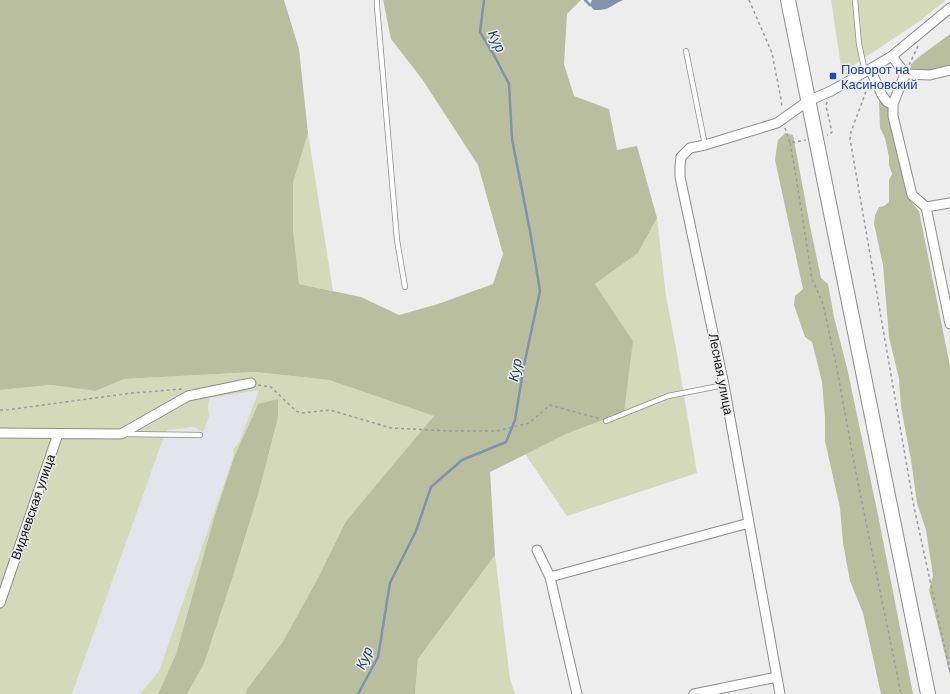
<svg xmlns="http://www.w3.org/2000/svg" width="950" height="694" font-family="'DM Sans',sans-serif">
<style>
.built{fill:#e3e3ec}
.green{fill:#d4dab9}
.forest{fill:#b9bf9e}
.water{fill:#8092ad}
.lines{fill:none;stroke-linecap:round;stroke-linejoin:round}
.stream{stroke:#8092ad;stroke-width:2.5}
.service-casing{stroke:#8d8d8e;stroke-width:6}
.minor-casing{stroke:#8d8d8e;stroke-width:11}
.primary-casing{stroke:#8d8d8e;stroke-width:16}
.path{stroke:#9b9b9c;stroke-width:1.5;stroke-dasharray:3 3;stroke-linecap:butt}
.service{stroke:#fff;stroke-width:4.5}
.minor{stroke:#fff;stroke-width:9}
.primary{stroke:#fff;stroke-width:14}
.transit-dot{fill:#1a4fb4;stroke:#ededee;stroke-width:1.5}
.labels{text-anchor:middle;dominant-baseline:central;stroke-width:3;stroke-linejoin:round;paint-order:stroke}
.transit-label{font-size:13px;fill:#164399;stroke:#ededee;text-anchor:start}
.street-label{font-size:13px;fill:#101010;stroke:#ededee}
.water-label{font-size:14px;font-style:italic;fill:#223c63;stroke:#ededee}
</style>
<rect width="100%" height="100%" fill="#ededee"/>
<path class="built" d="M 259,390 L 240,440 L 233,450 L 234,455 L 159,671 L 140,694 L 72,694 L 162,442 L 167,430 L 194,427 L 209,417 L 208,405 L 210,398 Z"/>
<path class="green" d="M 831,0 L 946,0 L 920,21 L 842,73 Z
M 308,133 L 333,291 L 299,284 L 293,229 L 293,183 Z
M 657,218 L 666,296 L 676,348 L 697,473 L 567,516 L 525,454 L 568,433 L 633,341 L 595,284 L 638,253 Z
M 255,372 L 329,380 L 435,416 L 346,521 L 318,578 L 282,643 L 247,689 L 246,694 L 187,694 L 204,664 L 234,573 L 258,495 L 278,418 L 258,404 L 234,457 L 214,518 L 176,654 L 158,694 L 140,694 L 159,671 L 234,455 L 233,450 L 240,440 L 259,390 L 210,398 L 208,405 L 209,417 L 203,432 L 194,427 L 167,430 L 162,442 L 72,694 L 0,694 L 0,390 L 51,385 L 96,391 L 124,379 Z
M 495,555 L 510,679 L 515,694 L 415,694 L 418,659 Z"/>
<path class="forest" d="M 0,0 L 284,0 L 299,49 L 308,133 L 293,183 L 293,229 L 299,284 L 361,297 L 399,315 L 438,304 L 493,284 L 503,254 L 478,165 L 422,79 L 391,39 L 383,0 L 581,0 L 567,14 L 564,64 L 574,96 L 609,109 L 617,150 L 637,146 L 657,218 L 638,253 L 595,284 L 633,341 L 624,412 L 568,433 L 490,472 L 495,555 L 418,659 L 415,694 L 246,694 L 247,689 L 282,643 L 318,578 L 346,521 L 434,416 L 329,380 L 255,372 L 124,379 L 96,391 L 51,385 L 0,390 Z
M 950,34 L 950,69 L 910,76 L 911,64 L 919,57 Z
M 879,101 L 891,107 L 909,199 L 919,211 L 950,366 L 950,675 L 929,590 L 933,576 L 926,530 L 917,503 L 911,460 L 901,407 L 899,379 L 889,337 L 883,265 L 874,224 L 875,215 L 879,207 L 884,206 L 889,202 L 889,180 L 892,174 L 889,165 L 889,157 L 885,138 L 880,128 Z
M 785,133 L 793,135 L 810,226 L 821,278 L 828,284 L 834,317 L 848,372 L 878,515 L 913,694 L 881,694 L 863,613 L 850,581 L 843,543 L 840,508 L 825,441 L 825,418 L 822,382 L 812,342 L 805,337 L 794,305 L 795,296 L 803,289 L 775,160 L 778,140 Z
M 278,399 L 278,418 L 258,495 L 234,573 L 204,664 L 187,694 L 158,694 L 176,654 L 214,518 L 234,457 L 258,404 Z"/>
<path class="water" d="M 592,0 L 623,0 C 611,5 609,11 594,10 L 590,5 Z"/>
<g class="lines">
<path class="stream" d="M 585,0 L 590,5 L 592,5
M 358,694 L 378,657 L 390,583 L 416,531 L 431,487 L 462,460 L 506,442 L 515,420 L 524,365 L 540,291 L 530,231 L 512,139 L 509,84 L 495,57 L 480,32 L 484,0"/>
<defs>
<path id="service" d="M 377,0 L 377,6 L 397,240 L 405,287
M 855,0 L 859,44 L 865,72
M 686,51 L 705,145
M 606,421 L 668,396 L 724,385
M 124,434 L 200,435"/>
<path id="minor" d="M 892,56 L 905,74 L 893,104 L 893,116 L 912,195 L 926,207 L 950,203
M 870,69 L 882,95 L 887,102 L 893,104
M 905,74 L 930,75 L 950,70
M 926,207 L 950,324
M 0,433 L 121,434 L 188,396 L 251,383
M 537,550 L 550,577 L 577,694
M 550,577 L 749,523
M 0,603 L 58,434
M 694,694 L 777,677
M 780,694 L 724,385 L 680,177 L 680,166 L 681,157 L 690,148 L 705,145 L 777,123 L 808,101 L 831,91 L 870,69 L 892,56 L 950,8"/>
<path id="primary" d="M 788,0 L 928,694"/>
</defs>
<use href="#service" class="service-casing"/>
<use href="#minor" class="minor-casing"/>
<use href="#primary" class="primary-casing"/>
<path class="path" d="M 749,0 L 772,53 L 781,99 L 782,108
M 909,65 L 918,46
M 868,86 L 851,132 L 850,139 L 914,507 L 950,672
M 827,102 L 826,106 L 832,132 L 830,134 L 827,135
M 785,128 L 790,143 L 806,140
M 790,143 L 796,176 L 812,279 L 823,304 L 837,369 L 855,468 L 901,694
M 258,385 L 271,387 L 296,411 L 302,413 L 330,410 L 391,428 L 450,431 L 497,431 L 529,423 L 550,405 L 600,419
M 0,410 L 6,410 L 132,393 L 183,389"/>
<use href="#service" class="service"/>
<use href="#minor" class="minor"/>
<use href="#primary" class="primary"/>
</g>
<rect class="transit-dot" x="829" y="72" width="8" height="8" rx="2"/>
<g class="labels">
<g class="transit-label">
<text x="841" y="69">Поворот на<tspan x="841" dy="15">Касиновский</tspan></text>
</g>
<g class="street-label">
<text transform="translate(721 374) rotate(79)">Лесная улица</text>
<text transform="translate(33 507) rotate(-71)">Видяевская улица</text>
</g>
<g class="water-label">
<text transform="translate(497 41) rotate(64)">Кур</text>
<text transform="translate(515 370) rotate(-79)">Кур</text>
<text transform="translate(364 658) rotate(-67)">Кур</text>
</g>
</g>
</svg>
